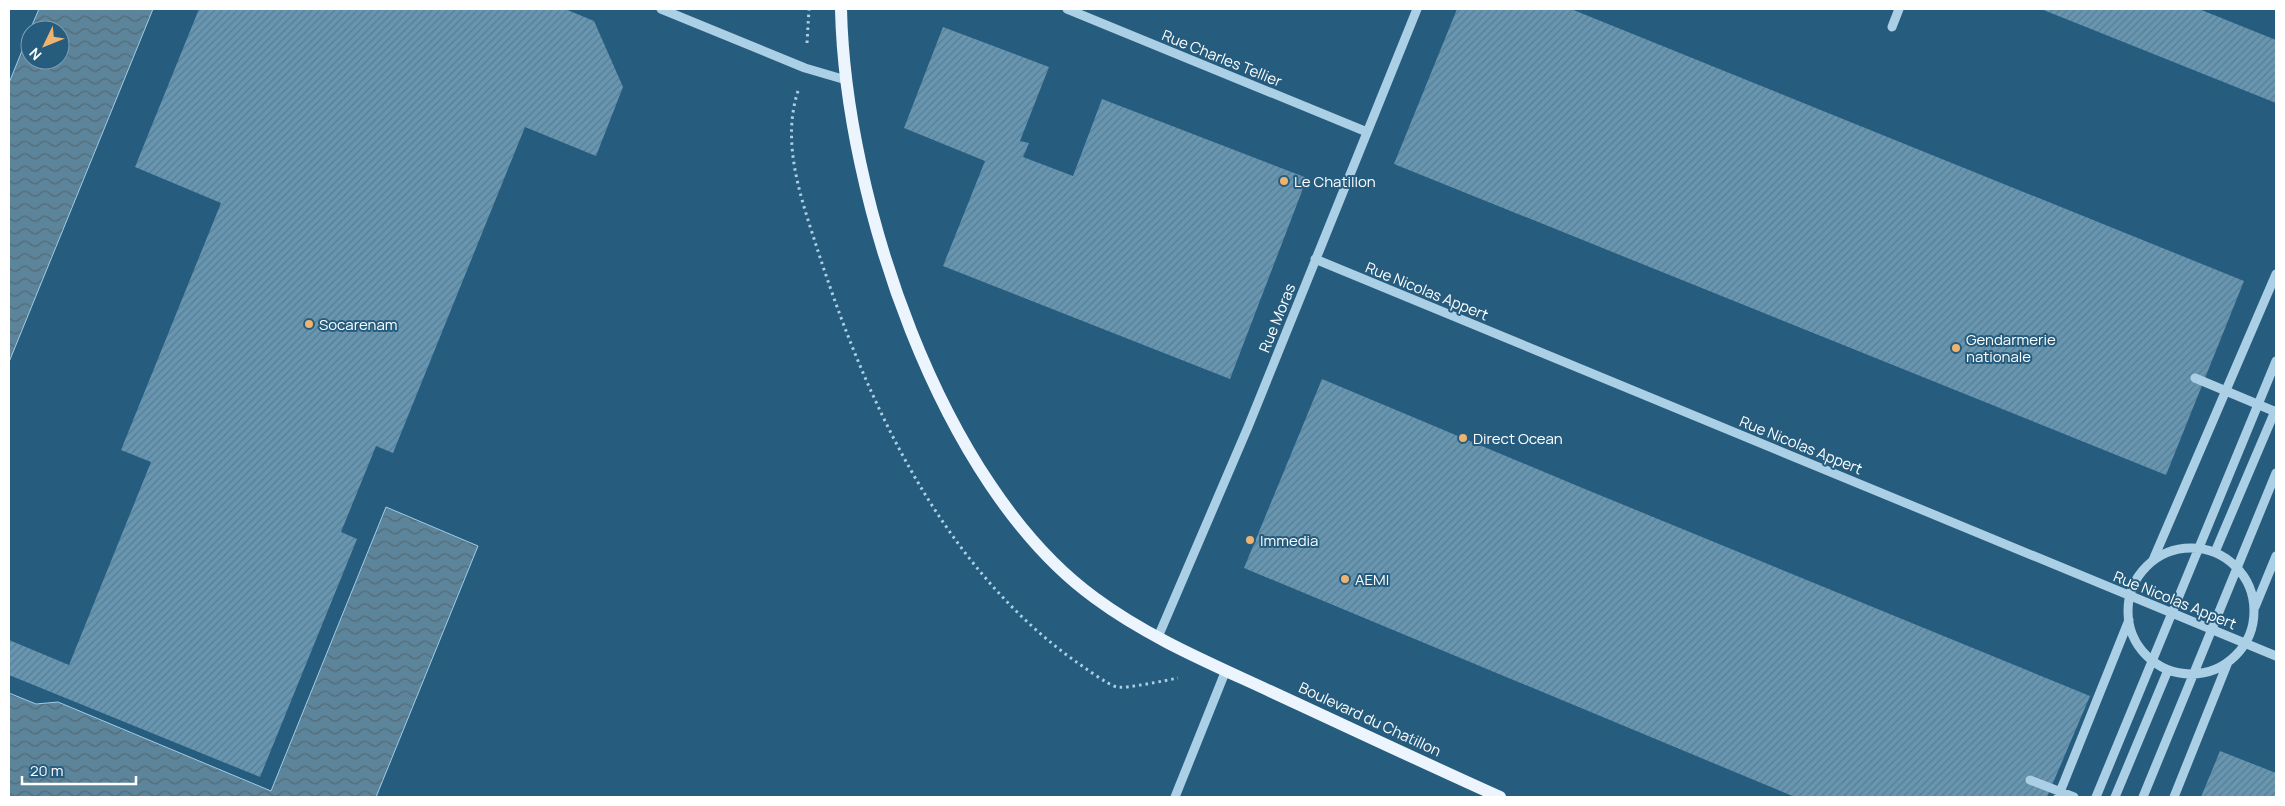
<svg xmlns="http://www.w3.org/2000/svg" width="2285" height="806" font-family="Manrope,sans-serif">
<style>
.water{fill:url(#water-waves);stroke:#a0cde6}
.building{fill:url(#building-hatch)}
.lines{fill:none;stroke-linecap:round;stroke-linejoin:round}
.path{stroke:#abd0e5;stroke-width:3;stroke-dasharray:2.5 4;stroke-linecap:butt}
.minor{stroke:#abd0e5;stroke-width:9}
.major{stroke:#ecf5fd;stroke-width:12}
.poi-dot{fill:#eeb370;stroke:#265c7e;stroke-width:2}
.labels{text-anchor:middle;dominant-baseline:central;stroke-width:4;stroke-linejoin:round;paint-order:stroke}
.street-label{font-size:15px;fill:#fff;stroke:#265c7e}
.poi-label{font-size:15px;fill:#fff;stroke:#265c7e;text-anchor:start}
</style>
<defs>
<pattern id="water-waves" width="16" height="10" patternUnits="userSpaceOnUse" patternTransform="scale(1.25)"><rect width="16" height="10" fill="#5c849a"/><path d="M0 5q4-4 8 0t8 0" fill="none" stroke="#556b77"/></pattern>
<pattern id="building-hatch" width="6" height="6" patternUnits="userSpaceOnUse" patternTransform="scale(1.25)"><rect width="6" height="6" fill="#6696b2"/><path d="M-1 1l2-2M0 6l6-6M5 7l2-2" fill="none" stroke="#5d7c8e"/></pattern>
</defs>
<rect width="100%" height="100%" fill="#265c7e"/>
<path class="water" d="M 39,9 L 153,9 L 9,362 L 9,83 L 30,31 L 30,60 L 60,60 L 60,30 L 30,30 Z
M 386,507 L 478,546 L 376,797 L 9,797 L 9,693 L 36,704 L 58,702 L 271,791 Z"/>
<path class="building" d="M 199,9 L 565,9 L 594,21 L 623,87 L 596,156 L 525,127 L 393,453 L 376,446 L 341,532 L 357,539 L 260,777 L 9,675 L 9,640 L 69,665 L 151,462 L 121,450 L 221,203 L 135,167 Z
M 1457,9 L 1571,9 L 2244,281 L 2166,475 L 1394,164 Z
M 2041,9 L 2199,9 L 2276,40 L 2276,103 Z
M 943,27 L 1049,67 L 1020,141 L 1029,143 L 1023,157 L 1073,176 L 1102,99 L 1307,178 L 1230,379 L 943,266 L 985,161 L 904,128 Z
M 1322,379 L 1580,487 L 2090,696 L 2047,797 L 1795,797 L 1244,568 Z
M 2220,751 L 2276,773 L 2276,797 L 2201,797 Z"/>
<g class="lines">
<path class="path" d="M 807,43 L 809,9
M 798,91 C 781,143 801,198 817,248 C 866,401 941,565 1075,661 C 1084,667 1108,685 1117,687 C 1125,689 1168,680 1178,678"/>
<path class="minor" d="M 661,9 L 805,68 L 846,80
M 1067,9 L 1367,132
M 1892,27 L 1899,9
M 1315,259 L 2276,656
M 2195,378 L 2276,412
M2128 611a63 63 0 1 1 126 0a63 63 0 1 1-126 0Z
M 2215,552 L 2275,411
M 2153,560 L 2276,274
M 2255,607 L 2276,556
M 1158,637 L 1248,427 L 1417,9
M 2030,780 L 2074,797
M 1175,797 L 1226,670
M 2058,797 L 2129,620
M 2096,797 L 2276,361
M 2115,797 L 2168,670
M 2143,797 L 2276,473
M 2174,797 L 2228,662"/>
<path class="major" d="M 841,9 C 845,195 939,485 1095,598 C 1149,638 1212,664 1272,692 C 1348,727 1424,763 1500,797"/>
</g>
<g class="poi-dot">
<circle cx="1284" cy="181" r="5"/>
<circle cx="309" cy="324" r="5"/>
<circle cx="1956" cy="348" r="5"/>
<circle cx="1463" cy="438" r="5"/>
<circle cx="1250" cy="540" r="5"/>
<circle cx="1345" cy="579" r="5"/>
</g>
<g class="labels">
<g class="street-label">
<text transform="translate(1222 58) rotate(22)">Rue Charles Tellier</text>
<text transform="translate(1427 291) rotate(22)">Rue Nicolas Appert</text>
<text transform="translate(1277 318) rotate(-68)">Rue Moras</text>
<text transform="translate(1801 445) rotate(22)">Rue Nicolas Appert</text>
<text transform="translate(2175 600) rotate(22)">Rue Nicolas Appert</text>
<text transform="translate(1370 719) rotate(25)">Boulevard du Chatillon</text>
</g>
<g class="poi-label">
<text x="1294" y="181">Le Chatillon</text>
<text x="319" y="324">Socarenam</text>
<text x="1966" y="339">Gendarmerie<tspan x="1966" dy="17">nationale</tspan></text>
<text x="1473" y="438">Direct Ocean</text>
<text x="1260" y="540">Immedia</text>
<text x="1355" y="579">AEMI</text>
</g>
</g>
<rect width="2285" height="806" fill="none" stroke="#ffffff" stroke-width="20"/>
<g transform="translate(45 45) rotate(227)"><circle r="24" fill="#265c7e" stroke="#7d9db2"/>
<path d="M0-4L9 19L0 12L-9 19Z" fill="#eeb370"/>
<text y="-8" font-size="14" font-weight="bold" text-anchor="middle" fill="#ffffff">N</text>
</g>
<path d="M22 776v8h114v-8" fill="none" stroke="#ffffff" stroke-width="2.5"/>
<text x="30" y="776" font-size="15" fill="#ffffff" stroke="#265c7e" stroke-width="4" paint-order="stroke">20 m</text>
</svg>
